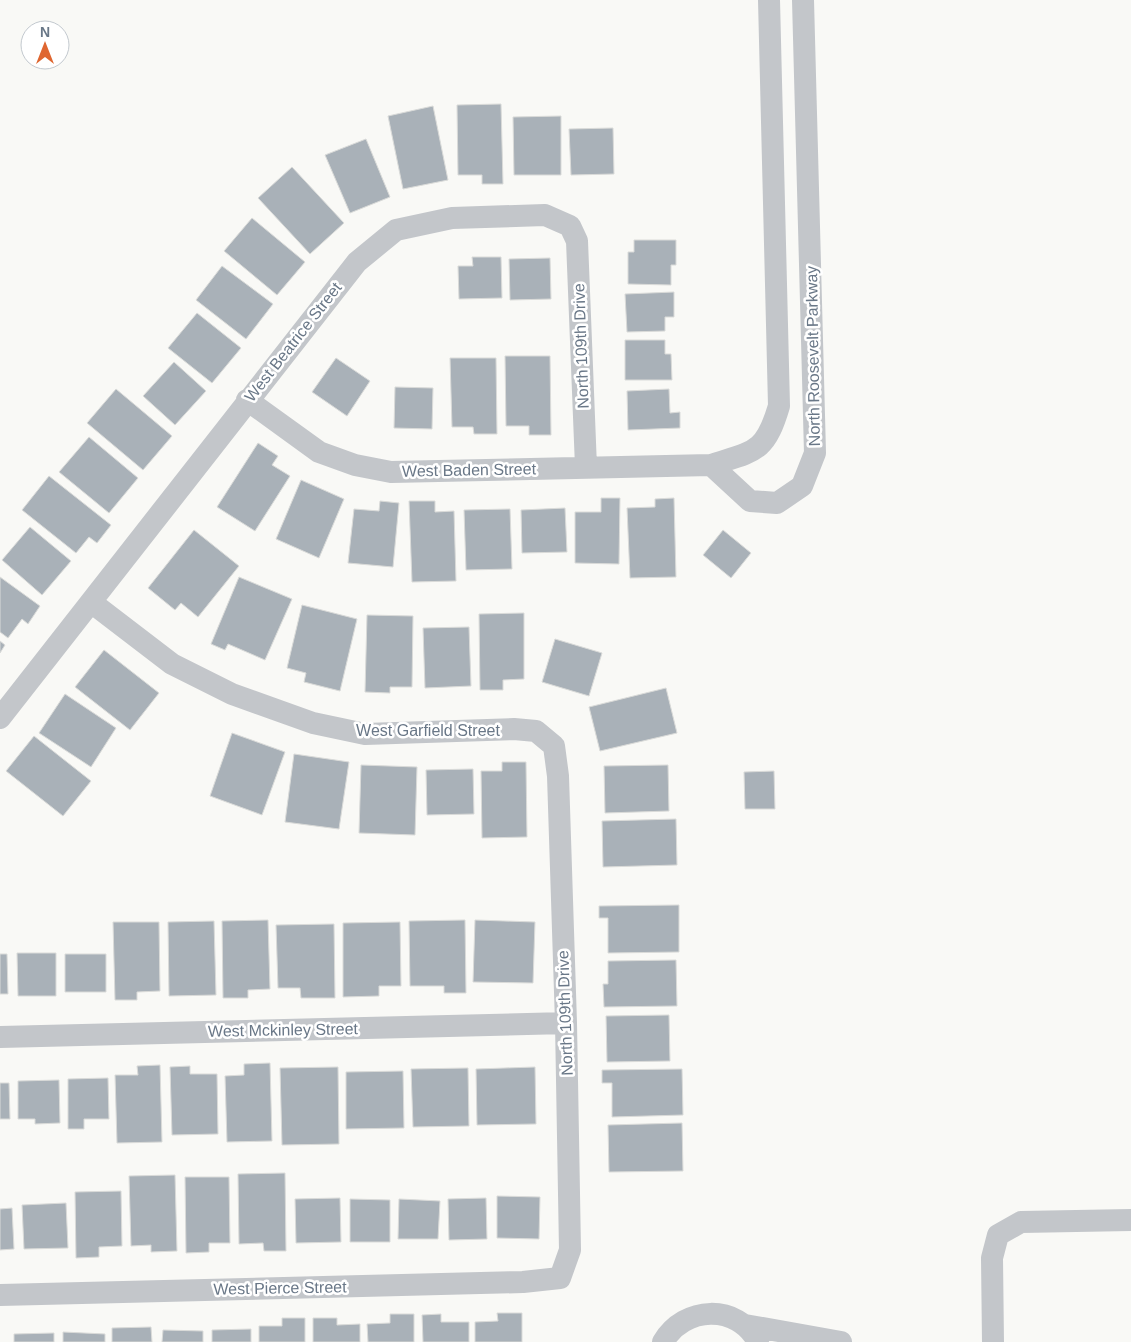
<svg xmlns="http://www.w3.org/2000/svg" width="1131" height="1342" font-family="Helvetica,sans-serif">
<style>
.building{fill:#a9b1b8;stroke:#dadbd9}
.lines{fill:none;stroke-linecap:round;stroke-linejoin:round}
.minor{stroke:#c3c6ca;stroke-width:22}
.labels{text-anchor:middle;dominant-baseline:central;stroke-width:5;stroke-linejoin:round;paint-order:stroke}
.street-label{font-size:16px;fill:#697787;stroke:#fff}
</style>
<rect width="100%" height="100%" fill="#f9f9f6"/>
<path class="building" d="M 501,104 L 503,184 L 482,184 L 482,175 L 458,175 L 457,105 Z
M 433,106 L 448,180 L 403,189 L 388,116 Z
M 561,116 L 561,175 L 514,175 L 513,117 Z
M 613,128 L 614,174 L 571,175 L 569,129 Z
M 366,139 L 390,197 L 350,213 L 325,155 Z
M 292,167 L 344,223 L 310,254 L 258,198 Z
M 252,218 L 305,262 L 277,295 L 224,251 Z
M 634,240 L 676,240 L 676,265 L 671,265 L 671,285 L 628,284 L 628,252 L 634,252 Z
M 472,257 L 501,257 L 502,298 L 459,299 L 458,266 L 473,266 Z
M 550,258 L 551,299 L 510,300 L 509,259 Z
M 222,266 L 273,304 L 246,339 L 196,300 Z
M 674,292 L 674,317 L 665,317 L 665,331 L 627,332 L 625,294 Z
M 197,313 L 241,348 L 212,383 L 168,348 Z
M 625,340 L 665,340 L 665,354 L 671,354 L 672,380 L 625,380 Z
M 505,356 L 550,356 L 551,435 L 529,435 L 529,426 L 506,426 Z
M 336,358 L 370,381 L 347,416 L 312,392 Z
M 450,358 L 496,358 L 497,434 L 474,434 L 473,427 L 452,427 Z
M 174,362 L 206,391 L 175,425 L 143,396 Z
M 395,387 L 433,388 L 432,429 L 394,428 Z
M 116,389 L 172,436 L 143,470 L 87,423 Z
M 669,389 L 670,413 L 680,412 L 680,428 L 628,430 L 627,391 Z
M 89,437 L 138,478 L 109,513 L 59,472 Z
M 258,443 L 278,456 L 272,465 L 290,476 L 255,531 L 217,507 Z
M 49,476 L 111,525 L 97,543 L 89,537 L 76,553 L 22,510 Z
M 301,480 L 344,499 L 319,558 L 276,539 Z
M 601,498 L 620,498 L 619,564 L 575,563 L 575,512 L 601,512 Z
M 674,498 L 676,577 L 630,578 L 627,508 L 655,507 L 655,499 Z
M 380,501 L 399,503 L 393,567 L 348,563 L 354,509 L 379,511 Z
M 409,501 L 435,501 L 435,512 L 454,511 L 456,581 L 412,582 Z
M 565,508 L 567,552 L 522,553 L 521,510 Z
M 510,509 L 512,569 L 466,570 L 464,510 Z
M 30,527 L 71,561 L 42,595 L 2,560 Z
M 194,530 L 239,566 L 198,617 L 181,603 L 175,610 L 148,588 Z
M 723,530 L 751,553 L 731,578 L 703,555 Z
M 0,577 L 40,606 L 28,624 L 22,619 L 8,638 L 0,632 Z
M 239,577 L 292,599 L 265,660 L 228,644 L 225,650 L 211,644 Z
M 302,605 L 357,619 L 340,691 L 304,682 L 306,673 L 287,668 Z
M 524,613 L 524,679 L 503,680 L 503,690 L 480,690 L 479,614 Z
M 367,615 L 413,616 L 412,687 L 390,687 L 390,693 L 365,692 Z
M 469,627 L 471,686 L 425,688 L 423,628 Z
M 555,639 L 602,653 L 589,696 L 542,682 Z
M 0,641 L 5,645 L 0,653 Z
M 104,650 L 159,693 L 130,730 L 75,687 Z
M 666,688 L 677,733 L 600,751 L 589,707 Z
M 65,694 L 116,728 L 91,767 L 39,733 Z
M 232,733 L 285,752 L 262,815 L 210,796 Z
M 34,736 L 91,781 L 63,816 L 6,771 Z
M 294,754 L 349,762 L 339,829 L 285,822 Z
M 502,762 L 526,762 L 527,837 L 482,838 L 481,771 L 502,771 Z
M 361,765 L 417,767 L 415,835 L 359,833 Z
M 668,765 L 669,811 L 605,813 L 604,766 Z
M 473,769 L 474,814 L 427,815 L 426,770 Z
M 774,771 L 775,809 L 745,809 L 744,772 Z
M 676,819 L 677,865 L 603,867 L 602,821 Z
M 679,905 L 679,952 L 608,953 L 608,918 L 599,918 L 599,906 Z
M 268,920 L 270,989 L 248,990 L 248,998 L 223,998 L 222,921 Z
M 465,920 L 466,993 L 444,993 L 444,986 L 410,986 L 409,921 Z
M 475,920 L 535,922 L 533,983 L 473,982 Z
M 214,921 L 216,995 L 169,996 L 168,922 Z
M 113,922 L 159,922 L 160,991 L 137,992 L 137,1000 L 115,1000 Z
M 400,922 L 401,986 L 379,986 L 379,996 L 343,997 L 343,923 Z
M 334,924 L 335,998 L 301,998 L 300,988 L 278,988 L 276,925 Z
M 17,953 L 56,953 L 56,996 L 18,996 Z
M 0,954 L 7,954 L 8,994 L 0,994 Z
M 65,954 L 106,954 L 106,992 L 65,992 Z
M 676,960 L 677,1006 L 604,1007 L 603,984 L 608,984 L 608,961 Z
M 669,1015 L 670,1061 L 607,1062 L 606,1016 Z
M 270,1063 L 272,1141 L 227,1142 L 225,1076 L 244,1075 L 244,1064 Z
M 160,1065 L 162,1142 L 117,1143 L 115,1075 L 138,1075 L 137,1066 Z
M 190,1066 L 190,1074 L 217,1074 L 218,1134 L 172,1135 L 170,1067 Z
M 338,1067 L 339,1144 L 282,1145 L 280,1068 Z
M 535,1067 L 536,1124 L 477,1125 L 476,1069 Z
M 468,1068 L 469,1126 L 413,1127 L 411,1069 Z
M 682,1069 L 683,1115 L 612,1117 L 612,1083 L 602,1083 L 602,1070 Z
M 403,1071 L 404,1128 L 346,1129 L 346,1072 Z
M 108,1078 L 109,1119 L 84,1119 L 84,1129 L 68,1129 L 68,1079 Z
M 59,1080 L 60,1123 L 35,1124 L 35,1119 L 18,1119 L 18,1081 Z
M 0,1083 L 9,1083 L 10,1119 L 0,1119 Z
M 682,1123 L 683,1171 L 609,1172 L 608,1125 Z
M 285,1173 L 286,1251 L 264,1251 L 263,1243 L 239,1244 L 238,1174 Z
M 175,1175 L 177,1251 L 151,1252 L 151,1245 L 131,1246 L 129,1176 Z
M 185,1177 L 229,1177 L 230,1243 L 209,1243 L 209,1252 L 186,1253 Z
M 121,1191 L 122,1246 L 99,1247 L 99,1257 L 76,1258 L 75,1192 Z
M 497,1196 L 540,1197 L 539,1239 L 497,1238 Z
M 340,1198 L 341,1242 L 296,1243 L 295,1199 Z
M 486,1198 L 487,1239 L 449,1240 L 448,1199 Z
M 350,1199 L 390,1200 L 390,1242 L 350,1242 Z
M 399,1199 L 440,1201 L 438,1239 L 398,1239 Z
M 66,1203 L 68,1248 L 24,1249 L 22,1205 Z
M 12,1208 L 14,1249 L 0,1250 L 0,1209 Z
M 497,1313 L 522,1313 L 522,1342 L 475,1342 L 475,1322 L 498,1321 Z
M 390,1314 L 414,1314 L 414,1342 L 368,1342 L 367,1324 L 390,1323 Z
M 441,1314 L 441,1322 L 469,1322 L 469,1342 L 423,1342 L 422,1315 Z
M 282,1318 L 305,1318 L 305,1342 L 259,1342 L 259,1326 L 282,1326 Z
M 313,1318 L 337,1318 L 337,1325 L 360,1324 L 360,1342 L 313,1342 Z
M 151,1327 L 152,1342 L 112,1342 L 112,1328 Z
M 251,1329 L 251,1342 L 212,1342 L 212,1330 Z
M 163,1330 L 203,1331 L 203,1342 L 162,1342 Z
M 63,1332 L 105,1334 L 105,1342 L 63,1342 Z
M 54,1333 L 54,1342 L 14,1342 L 14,1334 Z"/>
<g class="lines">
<path class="minor" d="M 769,0 L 779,406 C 765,453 755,451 711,465 L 750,501 L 777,503 L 802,486 L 815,453 L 803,0
M 247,400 L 319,452 L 355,465 L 391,472 L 711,465
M 0,718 L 357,262 L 396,230 L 452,218 L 545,215 L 570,226 L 577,241 L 586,467
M 0,1037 L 566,1023
M 0,1295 L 523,1282 L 560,1278 L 570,1250 L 566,1023 L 558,776 L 554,746 L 536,731 L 514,729 L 365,734 L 313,723 L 232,694 L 172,664 L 91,602
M 745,1325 L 841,1342
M 663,1342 C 684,1306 737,1303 758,1342
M 993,1342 L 992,1258 L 998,1235 L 1021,1222 L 1131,1220"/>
</g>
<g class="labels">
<g class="street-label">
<text transform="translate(293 342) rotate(-52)">West Beatrice Street</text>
<text transform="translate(581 346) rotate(-92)">North 109th Drive</text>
<text transform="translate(813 356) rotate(-91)">North Roosevelt Parkway</text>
<text transform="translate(469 470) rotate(-1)">West Baden Street</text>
<text x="428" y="730">West Garfield Street</text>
<text transform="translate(565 1013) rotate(-92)">North 109th Drive</text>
<text transform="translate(283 1030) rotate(-1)">West Mckinley Street</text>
<text transform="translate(280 1288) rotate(-1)">West Pierce Street</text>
</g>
</g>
<g transform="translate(45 45)"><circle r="24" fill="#ffffff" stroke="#c3c9cf"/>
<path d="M0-4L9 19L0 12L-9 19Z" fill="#df6630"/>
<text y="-8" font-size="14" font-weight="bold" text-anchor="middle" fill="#697787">N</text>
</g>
</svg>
